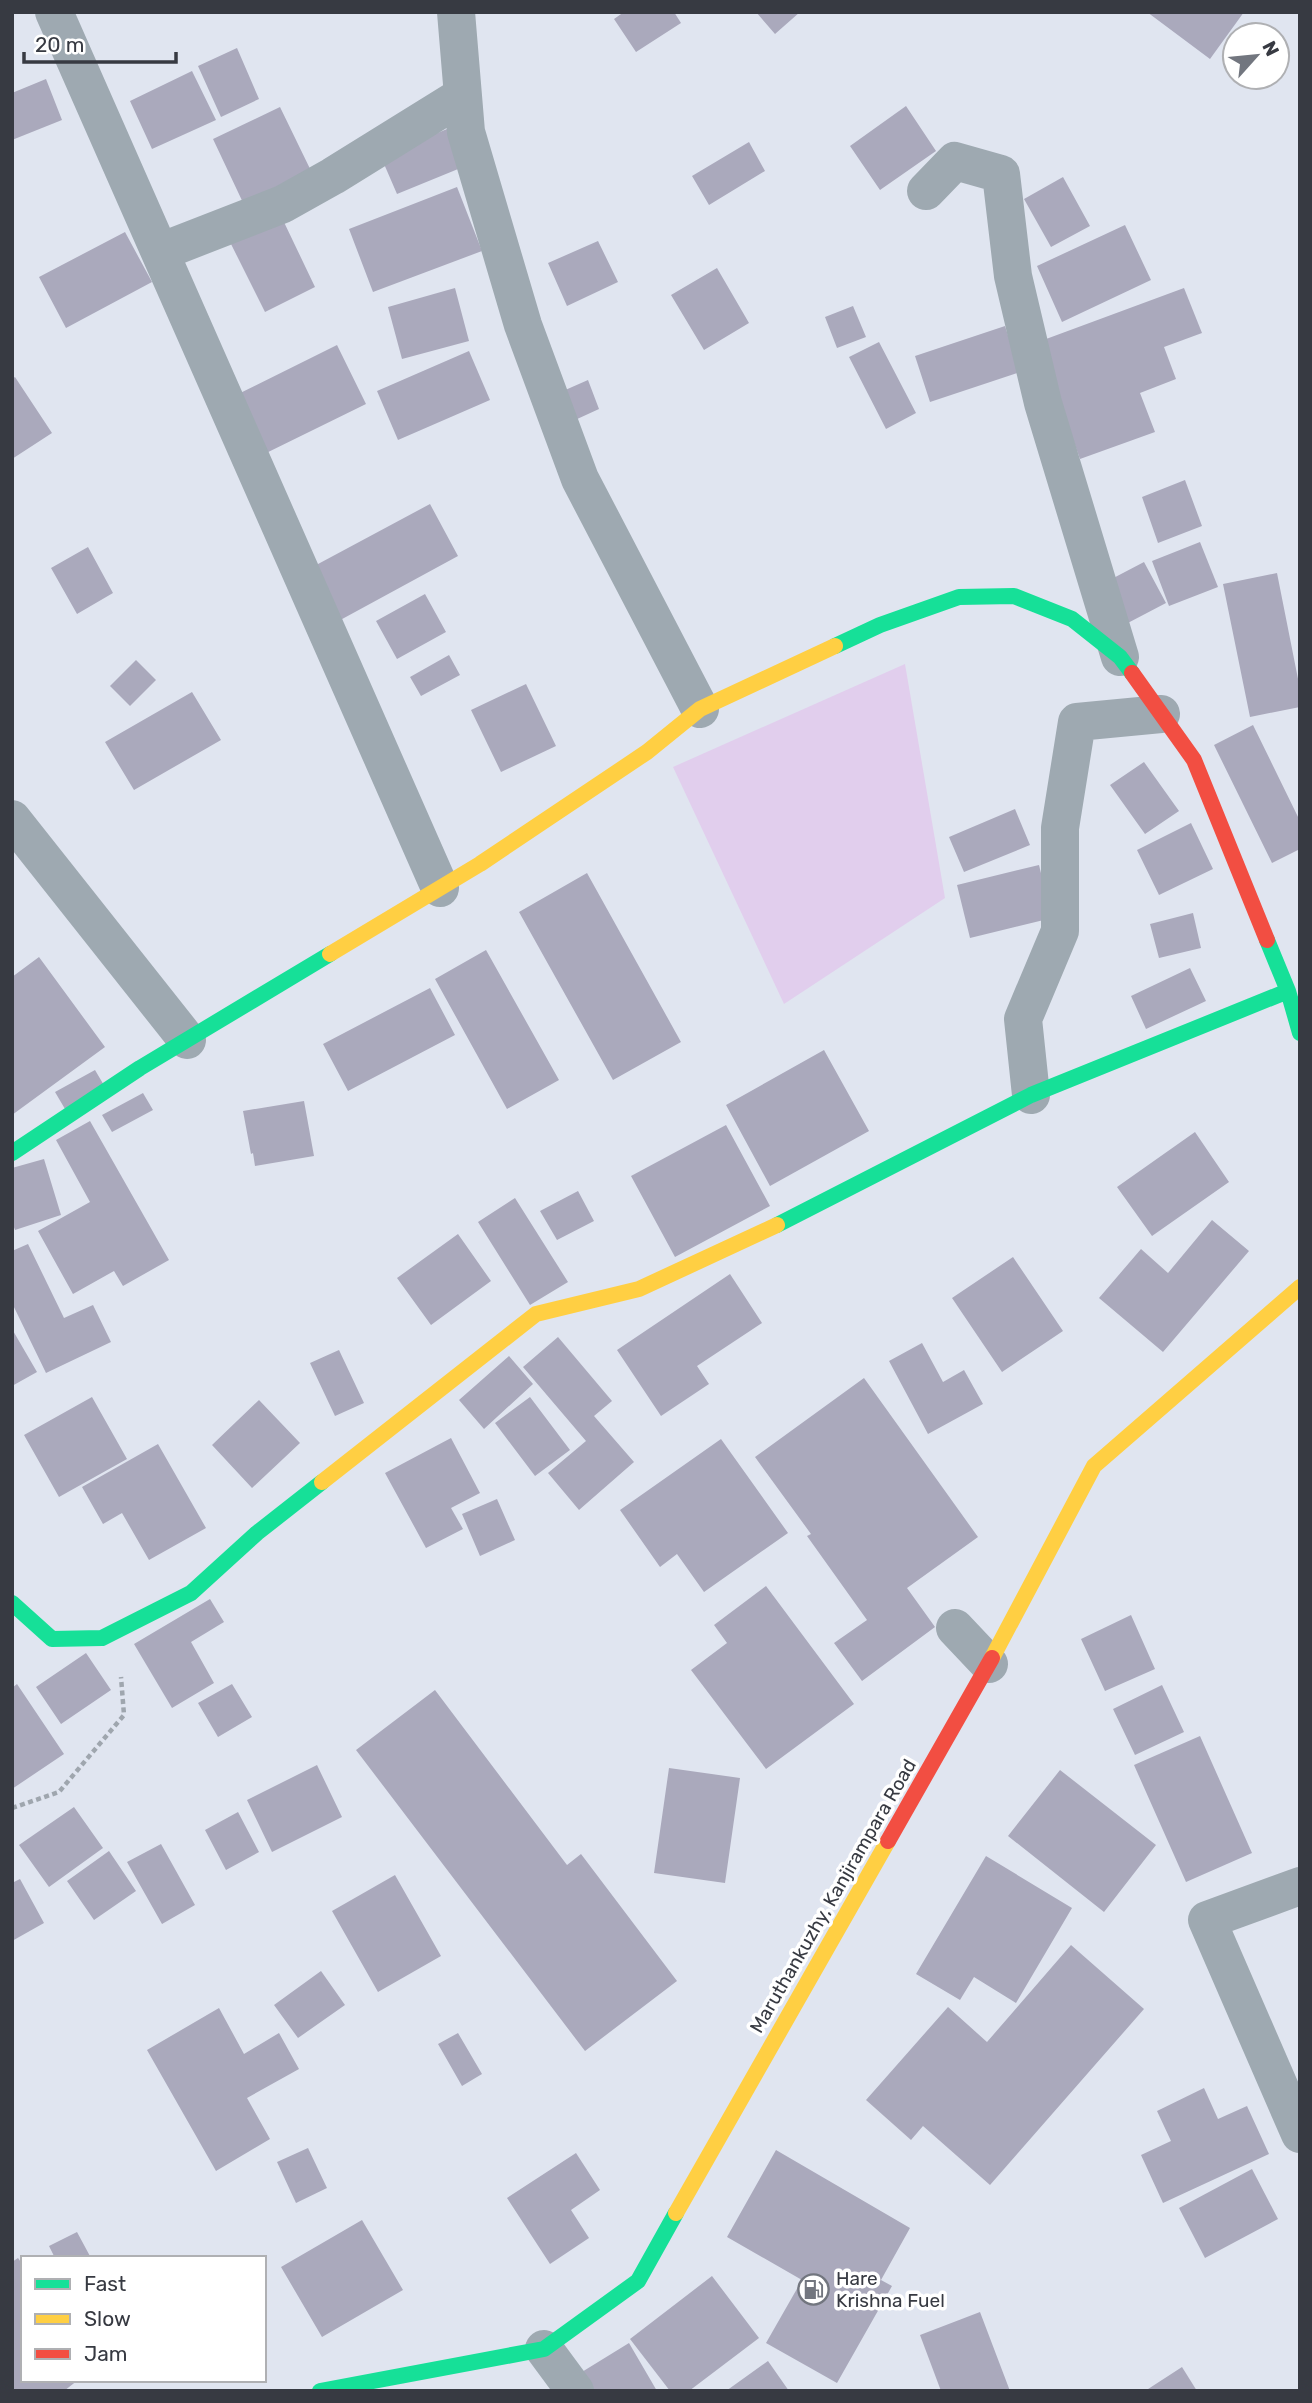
<svg xmlns="http://www.w3.org/2000/svg" width="1312" height="2403" font-family="Rubik,sans-serif">
<style>
.green{fill:#e1ceed}
.building{fill:#aaa9bc}
.lines{fill:none;stroke-linecap:round;stroke-linejoin:round}
.path{stroke:#9fa6ae;stroke-width:4.5;stroke-dasharray:5 3.5;stroke-linecap:butt}
.street{stroke:#9ea9b1;stroke-width:38}
.fast{stroke:#16e098;stroke-width:16}
.slow{stroke:#ffcf43;stroke-width:16}
.jam{stroke:#f24e42;stroke-width:16}
.labels{text-anchor:middle;dominant-baseline:central;stroke-width:7;stroke-linejoin:round;paint-order:stroke}
.street-label{font-size:19px;fill:#373a42;stroke:#fff}
.poi-label{font-size:19px;fill:#373a42;stroke:#fff;text-anchor:start}
</style>
<rect width="100%" height="100%" fill="#e0e5f0"/>
<path class="green" d="M 905,664 L 945,898 L 784,1004 L 673,767 Z"/>
<path class="building" d="M 624,12 L 674,12 L 681,23 L 636,52 L 614,19 Z
M 756,12 L 800,12 L 775,34 Z
M 1147,12 L 1244,12 L 1210,59 Z
M 237,48 L 259,99 L 221,117 L 198,66 Z
M 192,71 L 216,120 L 152,149 L 130,101 Z
M 46,79 L 62,120 L 12,140 L 12,93 Z
M 906,106 L 936,151 L 880,190 L 850,146 Z
M 280,107 L 314,177 L 246,209 L 213,139 Z
M 447,129 L 463,167 L 397,194 L 381,157 Z
M 749,142 L 765,171 L 709,205 L 692,176 Z
M 1063,177 L 1090,226 L 1051,247 L 1024,199 Z
M 457,187 L 482,251 L 373,292 L 349,229 Z
M 282,218 L 315,287 L 265,312 L 231,244 Z
M 1125,225 L 1151,280 L 1062,322 L 1037,266 Z
M 125,232 L 152,282 L 66,328 L 39,277 Z
M 598,241 L 618,282 L 567,306 L 548,263 Z
M 717,268 L 749,323 L 704,350 L 671,295 Z
M 455,288 L 469,341 L 402,359 L 388,307 Z
M 1184,288 L 1202,333 L 1164,347 L 1176,379 L 1140,393 L 1155,432 L 1080,459 L 1038,342 Z
M 853,306 L 866,337 L 837,348 L 825,317 Z
M 1005,326 L 1020,372 L 930,402 L 915,356 Z
M 879,342 L 916,413 L 886,429 L 849,357 Z
M 337,345 L 366,404 L 254,459 L 226,400 Z
M 469,351 L 490,400 L 398,440 L 377,391 Z
M 15,377 L 52,433 L 12,459 L 12,379 Z
M 588,380 L 599,409 L 575,420 L 563,391 Z
M 1185,480 L 1202,526 L 1158,543 L 1142,497 Z
M 430,504 L 458,556 L 333,624 L 305,571 Z
M 1200,542 L 1218,587 L 1169,606 L 1152,561 Z
M 88,547 L 113,593 L 77,614 L 51,568 Z
M 1144,562 L 1166,603 L 1124,625 L 1102,584 Z
M 1277,573 L 1300,689 L 1300,707 L 1250,717 L 1223,584 Z
M 425,594 L 446,632 L 397,659 L 376,621 Z
M 449,655 L 460,675 L 421,696 L 410,677 Z
M 136,660 L 156,680 L 130,706 L 110,686 Z
M 526,684 L 556,746 L 501,772 L 471,710 Z
M 192,692 L 221,740 L 134,790 L 105,742 Z
M 1253,725 L 1300,821 L 1300,849 L 1272,863 L 1214,745 Z
M 1144,762 L 1179,811 L 1145,834 L 1110,785 Z
M 1015,809 L 1030,845 L 964,872 L 949,837 Z
M 1191,823 L 1213,869 L 1159,895 L 1137,850 Z
M 1039,865 L 1052,918 L 970,938 L 957,885 Z
M 587,873 L 681,1042 L 613,1080 L 519,912 Z
M 1193,913 L 1201,948 L 1159,958 L 1150,924 Z
M 486,950 L 559,1080 L 507,1109 L 435,979 Z
M 39,957 L 105,1047 L 12,1115 L 12,977 Z
M 1190,968 L 1206,1001 L 1146,1029 L 1131,996 Z
M 430,988 L 455,1035 L 348,1091 L 323,1044 Z
M 824,1050 L 869,1131 L 770,1186 L 726,1105 Z
M 95,1070 L 105,1087 L 65,1109 L 55,1092 Z
M 143,1093 L 153,1110 L 112,1132 L 102,1115 Z
M 304,1101 L 314,1156 L 255,1166 L 253,1153 L 251,1154 L 243,1111 Z
M 90,1121 L 169,1260 L 123,1286 L 114,1271 L 73,1294 L 38,1231 L 90,1202 L 56,1140 Z
M 726,1125 L 770,1206 L 675,1257 L 631,1176 Z
M 1195,1132 L 1229,1182 L 1152,1236 L 1117,1187 Z
M 44,1159 L 61,1215 L 15,1230 L 12,1222 L 12,1168 Z
M 578,1191 L 594,1221 L 557,1240 L 540,1211 Z
M 515,1198 L 568,1282 L 530,1305 L 478,1222 Z
M 1212,1220 L 1249,1251 L 1163,1352 L 1099,1298 L 1141,1249 L 1168,1273 Z
M 458,1234 L 491,1281 L 431,1325 L 397,1278 Z
M 28,1244 L 64,1318 L 93,1305 L 111,1342 L 46,1373 L 12,1303 L 12,1251 Z
M 1013,1257 L 1063,1331 L 1002,1372 L 952,1298 Z
M 730,1274 L 762,1323 L 697,1366 L 709,1384 L 661,1416 L 617,1350 Z
M 12,1329 L 37,1372 L 12,1386 Z
M 558,1337 L 612,1401 L 594,1416 L 634,1462 L 579,1510 L 548,1473 L 586,1441 L 523,1367 Z
M 922,1343 L 943,1382 L 964,1370 L 983,1404 L 928,1434 L 889,1361 Z
M 339,1350 L 364,1403 L 335,1416 L 310,1363 Z
M 509,1356 L 533,1384 L 484,1429 L 459,1400 Z
M 864,1378 L 978,1537 L 907,1588 L 935,1627 L 862,1681 L 834,1643 L 867,1620 L 807,1536 L 811,1534 L 755,1457 Z
M 92,1397 L 127,1459 L 59,1497 L 24,1435 Z
M 530,1397 L 570,1450 L 535,1476 L 495,1423 Z
M 259,1400 L 300,1443 L 252,1488 L 212,1445 Z
M 451,1438 L 480,1493 L 451,1508 L 463,1529 L 426,1548 L 385,1473 Z
M 721,1439 L 788,1533 L 704,1592 L 677,1554 L 660,1567 L 620,1510 Z
M 158,1444 L 206,1528 L 149,1560 L 122,1513 L 103,1524 L 82,1487 Z
M 497,1499 L 515,1540 L 480,1556 L 462,1514 Z
M 766,1586 L 854,1704 L 766,1769 L 691,1670 L 727,1643 L 714,1625 Z
M 210,1599 L 224,1622 L 191,1642 L 214,1683 L 172,1708 L 134,1644 Z
M 1131,1615 L 1155,1669 L 1105,1691 L 1081,1639 Z
M 86,1653 L 111,1690 L 61,1724 L 36,1687 Z
M 17,1684 L 64,1754 L 12,1789 L 12,1688 Z
M 232,1684 L 252,1717 L 218,1737 L 198,1703 Z
M 1162,1685 L 1184,1732 L 1135,1755 L 1113,1709 Z
M 435,1690 L 567,1865 L 581,1854 L 677,1981 L 585,2051 L 356,1750 Z
M 1200,1736 L 1252,1853 L 1186,1882 L 1134,1765 Z
M 317,1765 L 342,1817 L 272,1852 L 247,1800 Z
M 669,1768 L 740,1778 L 725,1883 L 654,1873 Z
M 1060,1770 L 1156,1845 L 1104,1912 L 1008,1836 Z
M 74,1807 L 103,1848 L 49,1887 L 19,1845 Z
M 238,1812 L 259,1852 L 226,1870 L 205,1830 Z
M 161,1844 L 195,1905 L 162,1924 L 127,1862 Z
M 109,1851 L 136,1891 L 94,1920 L 67,1881 Z
M 986,1856 L 1072,1908 L 1016,2003 L 974,1977 L 960,2000 L 916,1974 Z
M 395,1875 L 441,1956 L 378,1992 L 332,1911 Z
M 20,1879 L 44,1923 L 12,1941 L 12,1883 Z
M 1071,1945 L 1144,2009 L 990,2185 L 923,2126 L 911,2140 L 866,2100 L 948,2007 L 987,2042 Z
M 321,1971 L 345,2005 L 298,2038 L 274,2005 Z
M 219,2008 L 244,2054 L 279,2033 L 299,2069 L 247,2098 L 270,2139 L 216,2171 L 147,2050 Z
M 458,2033 L 482,2074 L 462,2086 L 438,2044 Z
M 1204,2088 L 1218,2119 L 1247,2106 L 1269,2154 L 1163,2203 L 1141,2155 L 1171,2141 L 1157,2111 Z
M 308,2148 L 327,2188 L 296,2203 L 277,2162 Z
M 776,2150 L 910,2228 L 881,2280 L 892,2286 L 837,2383 L 766,2343 L 802,2280 L 727,2237 Z
M 576,2153 L 600,2190 L 571,2210 L 589,2238 L 550,2264 L 507,2198 Z
M 1252,2169 L 1278,2219 L 1205,2258 L 1179,2208 Z
M 362,2220 L 403,2290 L 322,2337 L 281,2267 Z
M 77,2232 L 91,2258 L 55,2258 L 49,2246 Z
M 18,2258 L 23,2265 L 23,2380 L 78,2380 L 64,2391 L 12,2391 L 12,2262 Z
M 712,2276 L 759,2338 L 689,2391 L 670,2391 L 630,2339 Z
M 980,2312 L 1010,2391 L 941,2391 L 920,2335 Z
M 629,2343 L 657,2391 L 587,2391 L 577,2375 Z
M 768,2361 L 789,2391 L 726,2391 Z
M 1182,2367 L 1197,2391 L 1145,2391 Z"/>
<g class="lines">
<path class="path" d="M 12,1808 L 59,1792 L 124,1715 L 121,1677"/>
<path class="street" d="M 54,12 L 440,888
M 456,12 L 466,132 L 523,325 L 580,479 L 700,709
M 926,191 L 955,161 L 1001,174 L 1013,276 L 1043,403 L 1120,657
M 160,252 L 283,204 L 333,176 L 462,96
M 12,819 L 187,1040
M 1031,1095 L 1023,1019 L 1060,931 L 1060,828 L 1077,722 L 1161,714
M 955,1628 L 989,1664
M 1300,1886 L 1207,1920 L 1300,2134
M 544,2349 L 575,2391"/>
<path class="fast" d="M 835,646 L 880,625 L 959,597 L 1014,596 L 1072,619 L 1120,657 L 1132,673
M 1267,940 L 1288,991 L 1300,1033
M 12,1153 L 140,1068 L 330,954
M 777,1225 L 1031,1095 L 1288,991
M 12,1603 L 52,1639 L 102,1638 L 191,1593 L 257,1533 L 322,1482
M 320,2391 L 544,2349 L 638,2281 L 676,2213"/>
<path class="slow" d="M 330,954 L 480,864 L 647,752 L 700,709 L 835,646
M 322,1482 L 536,1314 L 639,1289 L 777,1225
M 992,1658 L 1094,1466 L 1300,1287
M 676,2213 L 888,1841"/>
<path class="jam" d="M 1132,673 L 1194,760 L 1267,940
M 888,1841 L 992,1658"/>
</g>
<defs>
<symbol id="fuel-ring" viewBox="-11 -11 22 22"><circle r="9.5" fill="#fff" stroke="#72767f" stroke-width="1.5"/><path d="M-5.5-6h7V0h2V4h1.3V-2.5L3-4.5l.8-.8L6-3V5H2.5V1h-1V6h-7ZM-4.2-4.7v3.2H.2V-4.7Z" fill="#72767f"/></symbol>
</defs>
<g fill-rule="evenodd">
<use href="#fuel-ring" x="796" y="2272" width="35" height="35"/>
</g>
<g class="labels">
<g class="street-label">
<text transform="translate(833 1896) rotate(-60)">Maruthankuzhy, Kanjirampara Road</text>
</g>
<g class="poi-label">
<text x="836" y="2278">Hare<tspan x="836" dy="22">Krishna Fuel</tspan></text>
</g>
</g>
<rect width="1312" height="2403" fill="none" stroke="#373a42" stroke-width="28"/>
<rect x="21" y="2256" width="245" height="126" fill="#ffffff" stroke="#afb0b3" stroke-width="2"/>
<rect x="35" y="2279" width="35" height="10" fill="#16e098" stroke="#afb0b3" stroke-width="2"/>
<text x="84" y="2291" font-size="21" fill="#373a42">Fast</text>
<rect x="35" y="2314" width="35" height="10" fill="#ffcf43" stroke="#afb0b3" stroke-width="2"/>
<text x="84" y="2326" font-size="21" fill="#373a42">Slow</text>
<rect x="35" y="2349" width="35" height="10" fill="#f24e42" stroke="#afb0b3" stroke-width="2"/>
<text x="84" y="2361" font-size="21" fill="#373a42">Jam</text>
<g transform="translate(1256 56) rotate(63)"><circle r="33" fill="#ffffff" stroke="#afb0b3" stroke-width="2"/>
<path d="M0-5L12 26L0 18L-12 26Z" fill="#72767f"/>
<text y="-10" font-size="19" font-weight="bold" text-anchor="middle" fill="#373a42">N</text>
</g>
<path d="M24 52v10h152v-10" fill="none" stroke="#373a42" stroke-width="3.5"/>
<text x="35" y="52" font-size="21" fill="#373a42" stroke="#ffffff" stroke-width="5" paint-order="stroke">20 m</text>
</svg>
